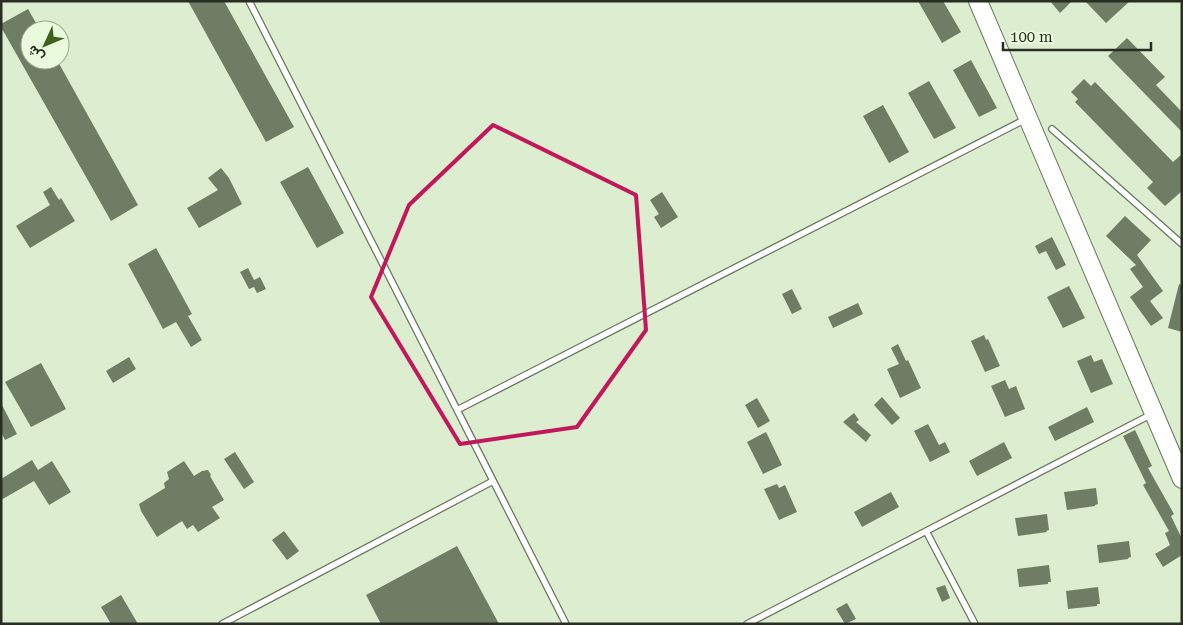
<svg xmlns="http://www.w3.org/2000/svg" width="1183" height="625" font-family="'Roboto Serif',Vazirmatn,serif">
<style>
.building{fill:#6f7d64}
.lines{fill:none;stroke-linecap:round;stroke-linejoin:round}
.service-casing{stroke:#68775d;stroke-width:8}
.primary-casing{stroke:#68775d;stroke-width:20}
.service{stroke:#fff;stroke-width:5.5}
.primary{stroke:#fff;stroke-width:18}
.marked{fill:none;stroke:#c2185b;stroke-width:4;stroke-linejoin:round}
</style>
<rect width="100%" height="100%" fill="#dcedd0"/>
<path class="building" d="M 188,1 L 224,1 L 294,127 L 266,142 Z
M 918,1 L 943,1 L 961,32 L 942,43 Z
M 1050,1 L 1072,1 L 1060,13 Z
M 1085,1 L 1130,1 L 1106,23 Z
M 28,9 L 40,30 L 30,30 L 30,60 L 57,60 L 138,205 L 111,221 L 1,27 L 1,24 Z
M 1127,38 L 1165,77 L 1156,85 L 1182,112 L 1182,132 L 1108,56 Z
M 971,60 L 997,108 L 979,117 L 953,70 Z
M 1084,79 L 1091,86 L 1095,82 L 1173,162 L 1182,154 L 1182,191 L 1165,206 L 1147,188 L 1153,182 L 1075,102 L 1078,99 L 1071,92 Z
M 929,81 L 956,128 L 934,139 L 908,93 Z
M 883,105 L 909,152 L 889,163 L 863,116 Z
M 308,167 L 344,233 L 317,248 L 280,182 Z
M 221,168 L 229,178 L 242,204 L 199,228 L 187,208 L 218,190 L 208,178 Z
M 51,187 L 59,200 L 61,198 L 75,221 L 30,248 L 16,226 L 50,205 L 43,192 Z
M 662,192 L 678,217 L 661,228 L 654,217 L 659,214 L 650,200 Z
M 1125,216 L 1151,240 L 1137,255 L 1163,291 L 1150,301 L 1163,318 L 1151,326 L 1130,297 L 1143,287 L 1130,269 L 1136,265 L 1106,236 Z
M 1052,237 L 1066,265 L 1056,270 L 1046,251 L 1039,254 L 1035,246 Z
M 156,248 L 192,314 L 188,316 L 202,340 L 191,347 L 176,322 L 163,329 L 128,264 Z
M 248,268 L 254,280 L 260,277 L 266,289 L 257,293 L 254,287 L 249,289 L 240,272 Z
M 1179,284 L 1182,285 L 1182,332 L 1168,328 Z
M 1069,286 L 1085,318 L 1063,328 L 1047,297 Z
M 792,289 L 802,309 L 792,314 L 782,294 Z
M 858,303 L 863,314 L 833,328 L 828,317 Z
M 984,335 L 986,340 L 988,339 L 1000,366 L 985,372 L 971,341 Z
M 898,344 L 906,361 L 908,360 L 921,388 L 900,398 L 887,369 L 899,364 L 891,348 Z
M 1091,355 L 1094,362 L 1102,359 L 1113,384 L 1091,393 L 1077,361 Z
M 129,357 L 136,369 L 113,383 L 106,371 Z
M 41,363 L 66,409 L 31,427 L 5,382 Z
M 1005,380 L 1009,389 L 1016,386 L 1025,409 L 1005,417 L 991,386 Z
M 882,397 L 900,418 L 892,425 L 874,405 Z
M 757,398 L 770,421 L 758,428 L 745,405 Z
M 1,403 L 17,434 L 5,440 L 1,432 Z
M 1087,407 L 1094,422 L 1055,441 L 1048,427 Z
M 854,413 L 859,420 L 856,422 L 871,435 L 866,442 L 843,422 Z
M 928,424 L 939,445 L 945,442 L 950,452 L 930,462 L 914,431 Z
M 1135,430 L 1152,466 L 1148,468 L 1174,514 L 1171,516 L 1182,539 L 1182,555 L 1163,567 L 1155,554 L 1170,545 L 1165,533 L 1169,531 L 1143,485 L 1146,483 L 1123,436 Z
M 766,432 L 782,465 L 763,474 L 747,442 Z
M 1004,442 L 1012,458 L 977,476 L 969,461 Z
M 235,452 L 254,482 L 244,489 L 224,459 Z
M 32,460 L 38,470 L 52,461 L 71,492 L 49,505 L 34,481 L 1,500 L 1,479 Z
M 184,461 L 194,476 L 202,471 L 208,470 L 211,475 L 210,476 L 224,500 L 212,507 L 220,518 L 198,532 L 193,525 L 187,529 L 182,521 L 157,537 L 141,511 L 139,504 L 165,488 L 164,483 L 169,479 L 167,472 Z
M 777,484 L 779,488 L 785,485 L 797,512 L 779,520 L 764,489 Z
M 1096,488 L 1098,504 L 1095,505 L 1095,506 L 1067,510 L 1064,492 Z
M 891,492 L 899,507 L 862,527 L 854,512 Z
M 1047,514 L 1049,530 L 1046,531 L 1047,532 L 1018,536 L 1015,518 Z
M 284,531 L 299,551 L 287,560 L 272,540 Z
M 1129,541 L 1131,557 L 1128,558 L 1128,559 L 1099,563 L 1097,545 Z
M 457,546 L 499,624 L 381,624 L 366,595 Z
M 1049,565 L 1051,582 L 1048,582 L 1048,584 L 1019,587 L 1017,569 Z
M 945,585 L 950,598 L 942,602 L 936,588 Z
M 1098,587 L 1100,604 L 1097,604 L 1097,606 L 1068,609 L 1066,591 Z
M 121,595 L 138,624 L 111,624 L 101,607 Z
M 847,603 L 856,619 L 845,624 L 836,609 Z"/>
<g class="lines">
<defs>
<path id="service" d="M 249,1 L 566,624
M 1052,129 L 1182,244
M 457,410 L 1026,119
M 926,531 L 975,624
M 222,624 L 493,481
M 747,624 L 1152,414"/>
<path id="primary" d="M 978,1 L 1182,479"/>
</defs>
<use href="#service" class="service-casing"/>
<use href="#primary" class="primary-casing"/>
<use href="#service" class="service"/>
<use href="#primary" class="primary"/>
</g>
<path class="marked" d="M 493,125 L 636,195 L 646,330 L 577,427 L 460,444 L 371,297 L 409,205 Z"/>
<rect width="1183" height="625" fill="none" stroke="#282e23" stroke-width="5"/>
<g transform="translate(45 45) rotate(226)"><circle r="24" fill="#e9fadd" stroke="#9ca893"/>
<path d="M0-4L9 19L0 12L-9 19Z" fill="#3e621a"/>
<text y="-8" font-size="14" font-weight="bold" text-anchor="middle" fill="#282e23">ش</text>
</g>
<path d="M1003 42v8h148v-8" fill="none" stroke="#282e23" stroke-width="2.5"/>
<text x="1010" y="42" font-size="15" fill="#282e23" stroke="#e9fadd" stroke-width="4" paint-order="stroke">100 m</text>
</svg>
